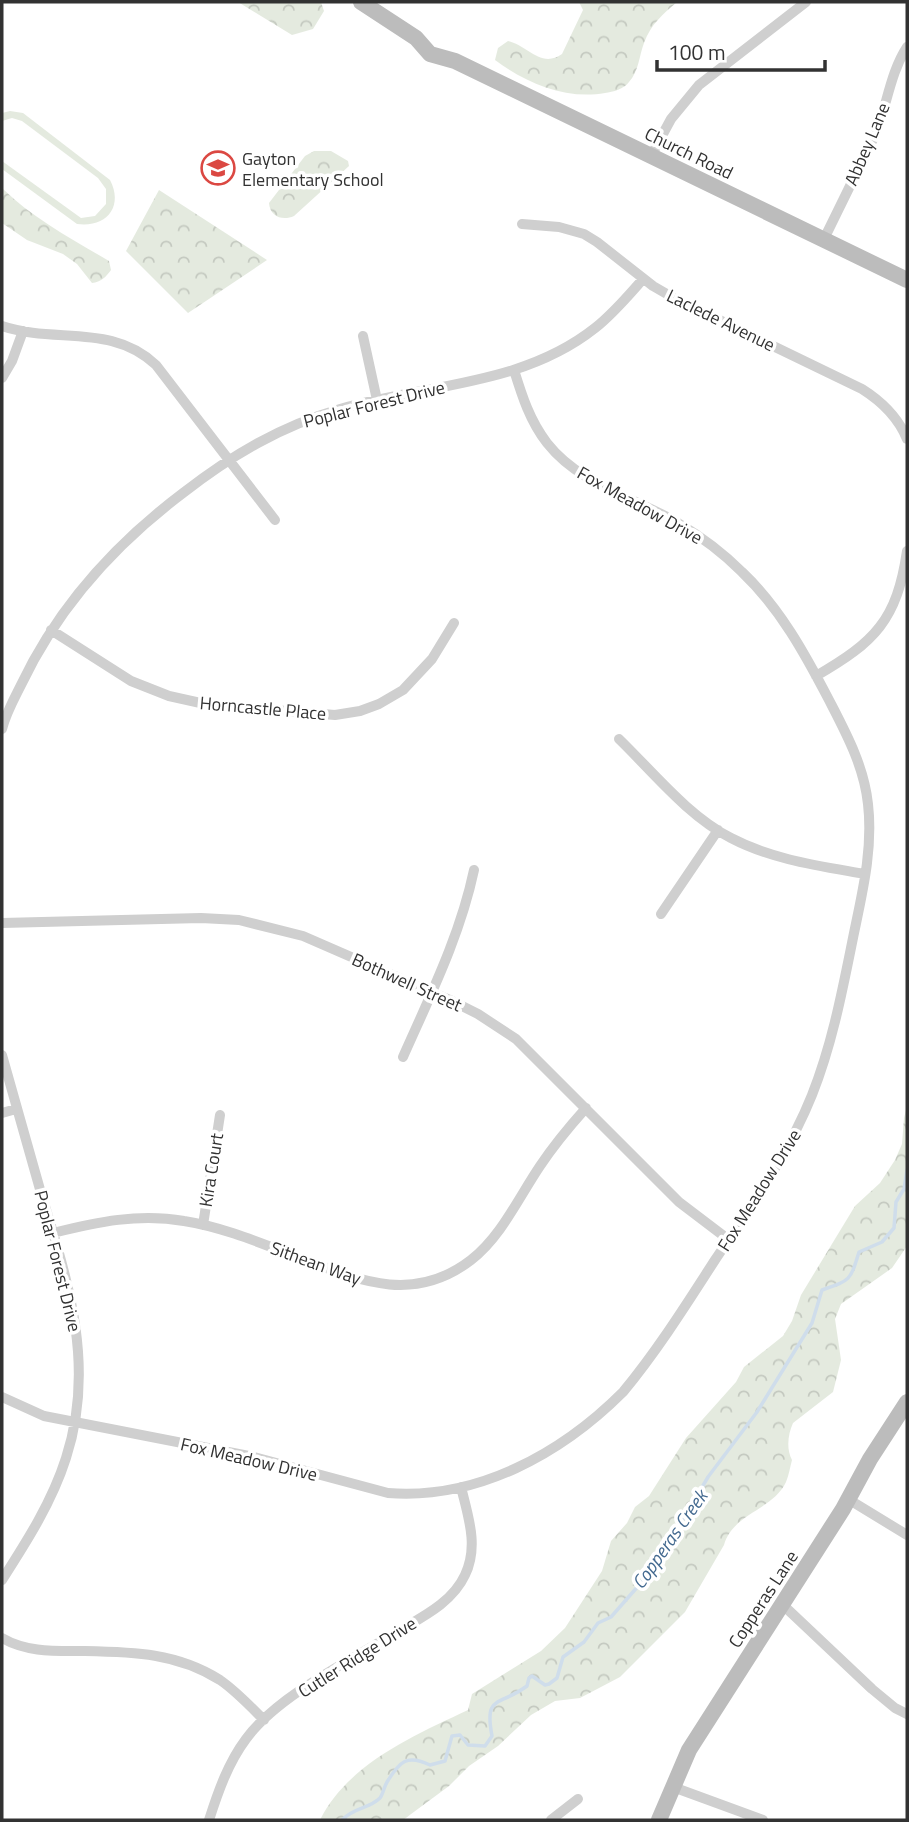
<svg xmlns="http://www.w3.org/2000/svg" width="909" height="1822" font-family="'Titillium Web',sans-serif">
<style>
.forest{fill:url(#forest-crowns)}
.garden{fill:#e4eadf}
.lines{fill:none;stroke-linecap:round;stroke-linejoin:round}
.stream{stroke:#cfddeb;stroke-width:3.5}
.street{stroke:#cfcfcf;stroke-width:10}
.secondary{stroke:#bcbcbc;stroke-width:16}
.labels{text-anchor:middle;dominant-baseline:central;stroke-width:7;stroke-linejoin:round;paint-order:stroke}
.street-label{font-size:18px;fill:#323232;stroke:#fff}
.poi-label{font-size:18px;fill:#323232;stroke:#fff;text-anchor:start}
.water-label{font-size:19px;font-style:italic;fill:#446a90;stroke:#fff}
</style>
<defs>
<pattern id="forest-crowns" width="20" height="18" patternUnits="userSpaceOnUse" patternTransform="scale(1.75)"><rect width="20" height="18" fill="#e4eadf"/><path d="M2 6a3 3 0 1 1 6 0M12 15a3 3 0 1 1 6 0" fill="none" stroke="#c4c9c0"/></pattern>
</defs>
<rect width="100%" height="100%" fill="#fff"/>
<path class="forest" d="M 238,2 L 321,2 L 324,11 L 313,29 L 292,35 Z
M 579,2 L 677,2 C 663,14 651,24 644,43 C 639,56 639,71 629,82 C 624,89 613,92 605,93 C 566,100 526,83 495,60 L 498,48 L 508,41 C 527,45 541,69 562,54 L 583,10 Z
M 314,151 L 331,151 L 348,161 L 349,166 L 294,216 C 283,221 270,217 269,203 L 305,156 Z
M 2,188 C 32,218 72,239 109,261 L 111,270 C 106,277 101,282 92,283 L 77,264 L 63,254 L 27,240 L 2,223 Z
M 159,190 L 267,260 L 188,313 L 126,251 Z
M 907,1106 L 907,1246 L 892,1268 L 841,1304 L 835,1319 L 841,1360 L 833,1392 L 793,1423 C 788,1434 786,1449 792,1460 C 790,1467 789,1475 786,1482 C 773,1510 733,1513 724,1545 L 685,1612 L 620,1677 L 580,1698 L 555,1701 L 531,1715 L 498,1746 L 469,1766 L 449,1786 L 403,1820 L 320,1820 C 348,1764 413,1736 468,1710 L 472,1694 L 541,1651 L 565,1628 L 602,1571 L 611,1541 L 627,1523 L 635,1507 L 649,1496 L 686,1438 L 736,1382 L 744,1367 L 783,1336 L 792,1321 L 801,1295 L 855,1206 L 880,1183 L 895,1160 L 902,1144 L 904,1118 Z"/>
<path class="garden" d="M 10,111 L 23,113 L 110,180 C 124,207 106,228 77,224 L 2,169 L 2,161 L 81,218 L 95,216 L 106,204 L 106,189 L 98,178 L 22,121 L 12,118 L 2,121 L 2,113 Z"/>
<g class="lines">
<path class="stream" d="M 342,1820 C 354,1807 369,1809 380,1798 C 383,1794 384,1787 387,1782 C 400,1761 407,1754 430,1765 L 445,1761 L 452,1736 L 460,1735 L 468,1745 L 485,1746 L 492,1736 C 484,1694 499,1707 527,1686 L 529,1678 L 532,1676 L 545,1685 L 549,1684 L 557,1678 L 563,1657 L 584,1642 L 598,1623 L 611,1617 L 647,1576 L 670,1542 L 708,1477 L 757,1412 L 812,1323 L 822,1290 C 851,1280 850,1281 859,1252 L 882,1242 L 894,1228 L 896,1202 L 904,1189 L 907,1170"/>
<path class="street" d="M 651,156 L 671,119 L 699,85 L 806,2
M 522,224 L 559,227 L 584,234 L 597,242 L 653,286 L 672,297 L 862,389 C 881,401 898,417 907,439
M 824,239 L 875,135 C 887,106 890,73 907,47
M 2,326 C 55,344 112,323 156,365 L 275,520
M 363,336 L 377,400
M 2,378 L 12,361 L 23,331
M 51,630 L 131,681 L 169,696 L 205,704 L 335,715 L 360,711 L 379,704 L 403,690 L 432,659 L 454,623
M 816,676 C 875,642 897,620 907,551
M 2,729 C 6,713 14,699 21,685 C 58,607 114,545 183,493 C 232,455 281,426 340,409 C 426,384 522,386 595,328 C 613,314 628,296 643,279
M 619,739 C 654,773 688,816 731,838 C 773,860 820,866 865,874
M 661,914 L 718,830
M 2,923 L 201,918 L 239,920 L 303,936 L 450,1000 L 478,1014 L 516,1039 L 679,1202 L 729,1240
M 2,1055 C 15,1101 28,1147 41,1193 C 68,1281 96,1366 66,1458 C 52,1502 27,1541 2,1580
M 403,1057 C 430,996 460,936 474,870
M 2,1113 L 16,1109
M 203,1225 L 220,1115
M 53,1233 C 97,1222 139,1213 184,1221 C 223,1227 263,1244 300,1258 C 360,1281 414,1304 471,1260 C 501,1237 519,1197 540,1166 C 554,1145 569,1127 586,1108
M 2,1397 L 44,1416 L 254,1457 L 388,1493 C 477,1500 561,1454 623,1392 C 657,1351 686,1305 715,1260 C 751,1206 788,1155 812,1095 C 833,1042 843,987 854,933 C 863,890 873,848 868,804 C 864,766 846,733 829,700 C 805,654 780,608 742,572 C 723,553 702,537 678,523 C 634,497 580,485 547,443 C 530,421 522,396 514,370
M 848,1499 L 907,1535
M 783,1605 L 872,1689 L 895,1708 L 907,1714
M 2,1638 C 26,1652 53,1651 80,1651 C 131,1652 176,1652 220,1680 C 236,1691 250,1706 264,1720
M 673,1787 L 763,1820
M 209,1820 C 218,1792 228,1763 246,1739 C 278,1695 355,1658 402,1629 C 426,1615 453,1601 465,1575 C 479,1546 468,1516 461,1487
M 551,1820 L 578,1799"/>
<path class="secondary" d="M 361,2 L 416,38 L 430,54 L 455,61 L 907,280
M 659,1820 L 689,1750 L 843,1509 L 870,1459 L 907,1402"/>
</g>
<defs>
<symbol id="school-ring" viewBox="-11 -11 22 22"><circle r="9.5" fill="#fff" stroke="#db4842" stroke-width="1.5"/><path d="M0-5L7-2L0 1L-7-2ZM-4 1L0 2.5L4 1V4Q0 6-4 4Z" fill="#db4842"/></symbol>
</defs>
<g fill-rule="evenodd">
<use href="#school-ring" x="199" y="149" width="38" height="38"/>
</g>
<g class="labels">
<g class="street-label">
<text transform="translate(867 144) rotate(-67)">Abbey Lane</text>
<text transform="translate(689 153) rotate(26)">Church Road</text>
<text transform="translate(721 320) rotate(26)">Laclede Avenue</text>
<text transform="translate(374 404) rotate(-14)">Poplar Forest Drive</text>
<text transform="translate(640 505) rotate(29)">Fox Meadow Drive</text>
<text transform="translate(263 708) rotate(5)">Horncastle Place</text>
<text transform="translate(407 982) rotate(24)">Bothwell Street</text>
<text transform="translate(211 1170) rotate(-81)">Kira Court</text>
<text transform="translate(759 1190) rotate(-58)">Fox Meadow Drive</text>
<text transform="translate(58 1261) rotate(76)">Poplar Forest Drive</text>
<text transform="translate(316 1263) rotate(20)">Sithean Way</text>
<text transform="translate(249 1459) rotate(13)">Fox Meadow Drive</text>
<text transform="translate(763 1599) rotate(-57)">Copperas Lane</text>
<text transform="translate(357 1657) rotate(-32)">Cutler Ridge Drive</text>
</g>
<g class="poi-label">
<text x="242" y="158">Gayton<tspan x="242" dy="21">Elementary School</tspan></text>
</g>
<g class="water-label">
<text transform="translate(669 1539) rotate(-55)">Copperas Creek</text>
</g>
</g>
<rect width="909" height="1822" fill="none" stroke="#323232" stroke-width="7"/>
<path d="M657 60v10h168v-10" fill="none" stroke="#323232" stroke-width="3.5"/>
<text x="668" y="60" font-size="21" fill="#323232" stroke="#ffffff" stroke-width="5" paint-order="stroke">100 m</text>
</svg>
